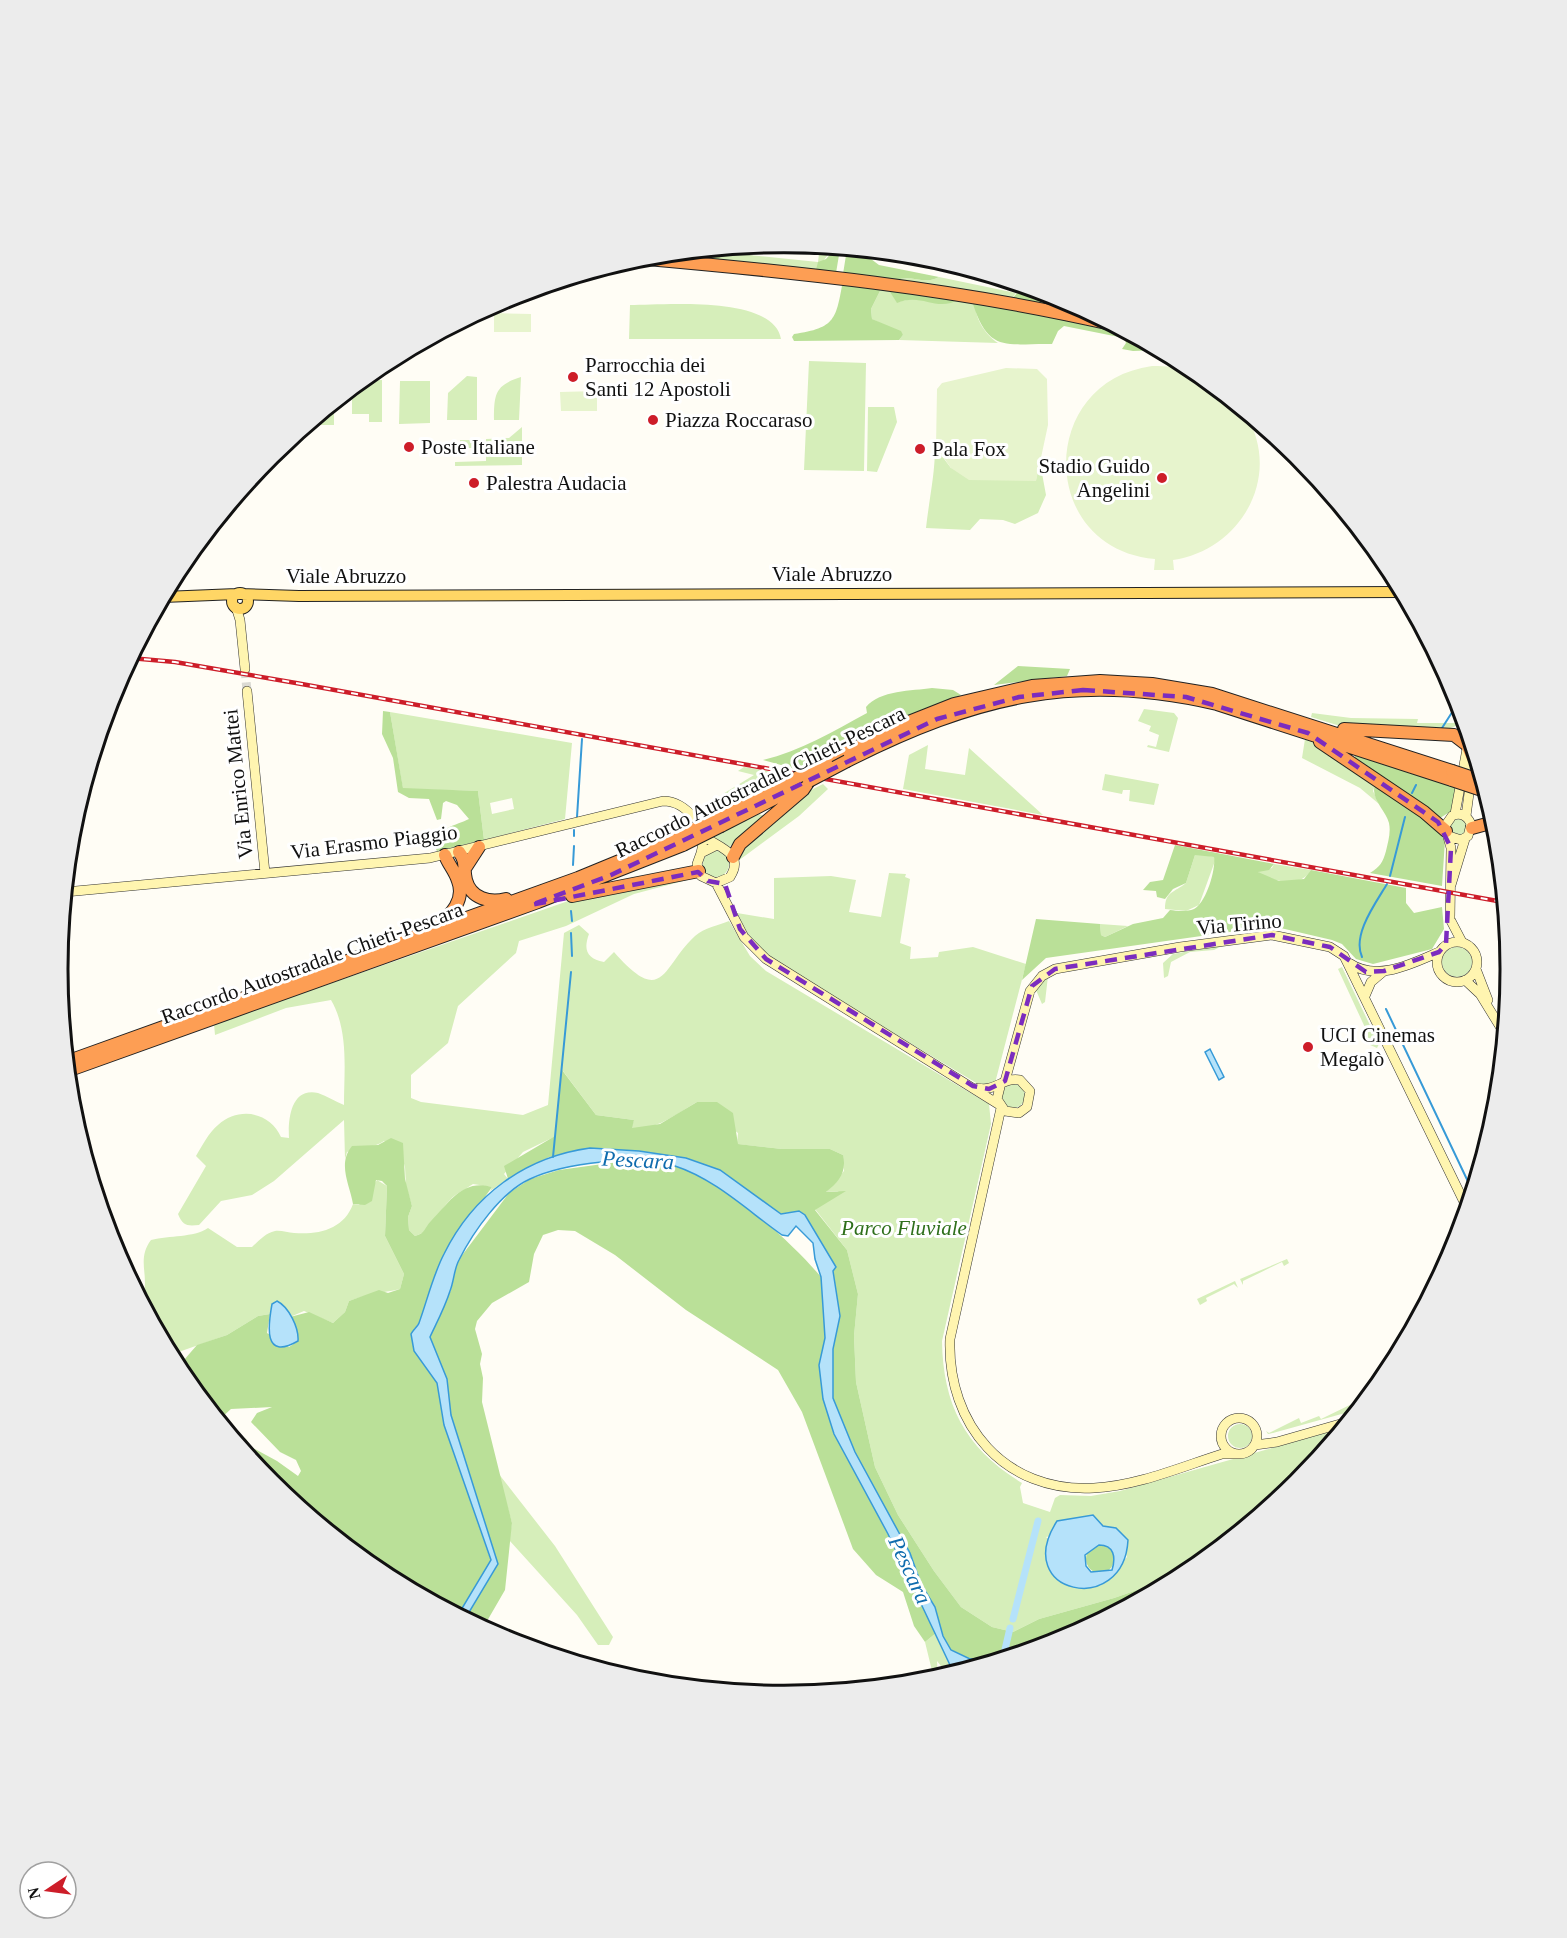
<svg xmlns="http://www.w3.org/2000/svg" width="1567" height="1938" font-family="Georgia,serif">
<style>
.green{fill:#d6eeba;fill-rule:evenodd}
.forest{fill:#bae098}
.pitch{fill:#e7f4cd}
.water{fill:#b5e2fa;stroke:#379ad7;stroke-width:1.5;fill-rule:evenodd}
.lines{fill:none;stroke-linecap:round;stroke-linejoin:round}
.stream{stroke:#379ad7;stroke-width:2}
.canal{stroke:#b5e2fa;stroke-width:7}
.secondary-tunnel{stroke:#dbdad3;stroke-width:9;stroke-dasharray:9 4.5;stroke-linecap:butt}
.secondary-casing{stroke:#333;stroke-width:10}
.primary-casing{stroke:#222;stroke-width:12}
.highway-casing{stroke:#222;stroke-width:14}
.secondary{stroke:#fff5b0;stroke-width:9}
.primary{stroke:#ffd665;stroke-width:10}
.highway{stroke:#fd9e54;stroke-width:12}
.rail-casing{stroke:#cd1d29;stroke-width:4.5}
.rail{stroke:#fff;stroke-width:2;stroke-dasharray:7;stroke-linecap:butt}
.highway-bridge-casing{stroke:#222;stroke-width:14;stroke-linecap:butt}
.highway-bridge{stroke:#fd9e54;stroke-width:12}
.marked{fill:none;stroke:#7b2cbf;stroke-width:4.5;stroke-dasharray:12 8;stroke-linejoin:round}
.poi-dot{fill:#cd1d29;stroke:#fff;stroke-width:2}
.labels{text-anchor:middle;dominant-baseline:central;stroke-width:6;stroke-linejoin:round;paint-order:stroke}
.poi-label{font-size:21px;fill:#111;stroke:#fff;text-anchor:start}
.street-label{font-size:21px;fill:#111;stroke:#fff}
.park-label{font-size:21px;font-style:italic;fill:#2e6f1b;stroke:#fff}
.water-label{font-size:22px;font-style:italic;fill:#0f6cae;stroke:#fff}
.rim{fill:none;stroke:#111;stroke-width:3}
</style>
<rect width="100%" height="100%" fill="#fffdf5"/>
<path class="green" d="M 820,246 L 839,248 L 839,252 L 831,251 L 816,270 L 718,261 L 723,253 L 729,253 L 818,262 Z
M 939,277 L 1016,293 L 1011,300 L 896,281 C 909,273 924,286 939,277 Z
M 882,287 L 888,289 L 897,302 L 912,299 L 976,301 C 973,316 985,335 998,343 L 899,340 L 903,335 L 872,319 L 871,309 Z
M 630,305 C 664,305 774,295 781,339 L 629,339 Z
M 809,361 L 866,363 L 864,471 L 804,470 Z
M 467,376 L 477,377 L 477,420 L 447,420 L 448,393 Z
M 521,377 L 519,420 L 494,420 C 494,394 495,385 521,377 Z
M 382,380 L 382,422 L 369,422 L 369,414 L 352,414 L 352,388 L 361,381 Z
M 400,381 L 430,381 L 430,423 L 399,424 Z
M 334,402 L 334,425 L 307,425 Z
M 868,407 L 894,407 L 897,422 L 877,472 L 867,471 Z
M 522,427 L 522,465 L 455,466 L 455,462 L 486,461 L 486,439 L 509,438 Z
M 460,440 L 484,440 L 484,448 L 460,448 Z
M 935,447 L 951,468 L 1036,480 L 1038,467 L 1041,468 L 1046,495 L 1038,513 L 1015,524 L 1003,520 L 980,519 L 970,530 L 926,528 C 929,500 935,475 935,447 Z
M 1144,709 L 1174,713 L 1178,718 L 1169,752 L 1147,747 L 1148,745 L 1156,747 L 1159,735 L 1149,731 L 1151,726 L 1138,721 Z
M 390,712 L 572,743 L 565,819 L 484,840 L 478,791 L 403,789 ZM 512,798 L 514,809 L 492,814 L 490,803 Z
M 1312,713 L 1351,718 L 1418,719 L 1417,723 L 1464,723 L 1445,730 L 1340,726 L 1311,717 Z
M 1305,739 L 1314,741 L 1375,785 L 1373,791 L 1379,804 L 1360,788 L 1302,758 Z
M 928,745 L 925,769 L 965,775 L 969,748 L 1043,815 L 903,789 L 909,755 Z
M 744,767 L 787,774 L 699,819 L 695,811 L 754,775 L 738,771 Z
M 1105,774 L 1159,784 L 1154,805 L 1129,801 L 1130,790 L 1123,790 L 1122,794 L 1102,790 Z
M 823,784 L 828,789 L 799,816 L 738,861 L 738,851 L 797,797 Z
M 759,814 L 764,816 L 729,847 L 709,838 Z
M1451 827a8 8 0 1 1 16 0a8 8 0 1 1-16 0Z
M703 864a13 13 0 1 1 26 0a13 13 0 1 1-26 0Z
M 1200,854 L 1214,857 L 1215,861 L 1199,905 L 1186,911 L 1165,909 C 1165,891 1174,893 1186,883 L 1195,855 Z
M 1274,864 L 1311,870 C 1301,888 1275,882 1259,874 L 1258,871 L 1272,868 Z
M 889,873 L 906,874 L 905,877 L 910,879 L 900,943 L 911,947 L 910,959 L 938,957 L 939,952 L 973,947 L 1026,964 L 995,1083 L 988,1086 L 978,1084 L 771,959 L 750,938 L 737,913 L 774,919 L 774,878 L 831,876 L 856,880 L 849,912 L 881,917 Z
M 684,876 L 687,880 L 634,894 L 566,926 L 519,941 L 516,953 L 458,1006 L 448,1043 L 411,1075 L 411,1098 L 421,1102 L 523,1115 L 548,1105 L 564,933 L 579,925 L 589,934 C 583,950 587,959 604,962 L 614,952 C 664,1009 662,966 695,936 C 704,928 719,925 729,921 L 750,956 L 766,971 L 989,1104 L 991,1124 L 942,1341 C 943,1406 966,1449 1022,1483 L 1020,1487 L 1023,1503 L 1050,1512 L 1055,1498 L 1060,1495 L 1091,1496 L 1120,1491 L 1343,1428 L 1297,1483 L 1189,1572 L 1114,1598 L 1039,1619 L 1013,1632 L 992,1627 L 961,1607 L 934,1571 L 898,1515 L 875,1467 L 856,1382 L 854,1336 L 858,1294 L 847,1250 L 815,1209 L 839,1191 L 826,1192 L 844,1171 L 843,1155 L 830,1149 L 782,1149 L 737,1144 L 738,1133 L 697,1102 C 679,1112 653,1133 631,1128 L 634,1120 L 596,1115 L 563,1071 L 556,1136 L 523,1152 L 504,1174 L 508,1179 L 490,1191 L 492,1187 L 473,1184 C 466,1189 456,1193 450,1200 C 439,1211 431,1232 415,1236 L 409,1230 L 408,1217 L 412,1206 L 406,1186 L 405,1167 L 402,1157 L 384,1141 C 375,1148 359,1147 347,1152 L 345,1159 L 344,1120 L 274,1181 L 252,1195 L 221,1201 L 199,1225 C 187,1226 183,1226 178,1214 L 206,1166 L 196,1156 C 202,1146 209,1132 218,1125 C 239,1106 270,1112 281,1137 L 289,1138 C 288,1121 290,1087 318,1093 C 327,1096 336,1102 344,1105 C 344,1070 349,1031 331,1000 L 286,1008 L 215,1035 L 214,1024 L 571,900 ZM 1103,1526 L 1116,1528 L 1127,1557 L 1100,1586 L 1046,1537 Z
M 1100,924 L 1128,926 L 1105,937 L 1101,935 Z
M 1224,945 L 1214,950 L 1190,952 L 1171,962 L 1168,976 L 1164,978 L 1163,963 L 1173,954 Z
M1442 962a15 15 0 1 1 30 0a15 15 0 1 1-30 0Z
M 1342,967 L 1379,1044 L 1377,1048 L 1368,1044 L 1368,1034 L 1338,969 Z
M 1048,976 L 1045,1002 L 1042,1004 L 1036,990 Z
M1001 1096a12 12 0 1 1 24 0a12 12 0 1 1-24 0Z
M 377,1180 L 387,1186 L 385,1236 L 404,1274 L 400,1289 C 382,1293 367,1294 349,1301 L 345,1312 L 333,1323 L 304,1311 L 290,1317 L 285,1308 L 272,1304 L 270,1314 L 258,1316 L 227,1335 L 170,1355 L 141,1300 C 152,1279 135,1261 151,1240 C 170,1235 193,1238 208,1228 L 237,1247 L 252,1247 C 259,1241 265,1233 275,1231 C 281,1230 288,1233 294,1233 C 319,1235 344,1229 353,1204 L 359,1205 Z
M 1287,1259 L 1289,1263 L 1284,1266 L 1282,1262 L 1243,1281 L 1243,1285 L 1240,1279 Z
M 1235,1281 L 1238,1288 L 1234,1284 L 1206,1298 L 1207,1301 L 1200,1305 L 1197,1299 Z
M 1354,1403 L 1356,1410 L 1273,1433 L 1268,1434 L 1266,1431 L 1269,1433 L 1299,1418 L 1301,1423 L 1319,1416 L 1321,1419 Z
M1228 1436a12 12 0 1 1 24 0a12 12 0 1 1-24 0Z
M 498,1473 L 555,1546 L 613,1637 L 609,1645 L 598,1645 L 577,1615 L 509,1540 L 512,1523 Z
M 936,1633 L 954,1673 L 948,1675 L 937,1661 L 938,1678 L 934,1679 L 925,1642 Z"/>
<path class="forest" d="M 835,249 L 839,255 L 836,273 L 816,270 L 818,262 L 826,259 Z
M 847,249 L 859,250 L 879,265 L 939,277 C 924,286 909,273 896,281 L 843,274 Z
M 699,251 L 723,253 L 718,261 L 649,256 Z
M 891,253 L 926,257 L 946,263 L 929,262 Z
M 843,280 L 882,287 L 871,309 L 872,319 L 901,331 L 903,335 L 899,340 L 794,341 L 792,337 L 794,334 C 836,328 836,319 843,280 Z
M 888,289 L 960,299 C 936,313 922,292 897,303 Z
M 1018,292 L 1075,305 L 1097,317 L 1011,300 Z
M 976,301 L 1116,329 L 1159,350 L 1133,351 L 1122,349 L 1126,343 L 1124,338 L 1064,326 L 1058,331 L 1052,344 C 1007,343 989,354 973,304 Z
M 1018,666 L 1070,669 L 1067,676 L 994,685 Z
M 932,688 L 953,690 L 961,695 L 897,720 L 799,770 L 763,760 C 800,751 834,731 867,713 L 866,707 C 880,690 912,691 932,688 Z
M 383,711 L 390,712 L 403,788 L 478,791 L 484,840 L 437,851 C 426,831 455,826 469,819 L 457,805 L 446,801 L 443,803 L 441,819 L 437,820 L 429,799 L 409,798 L 398,792 L 393,758 L 382,734 Z
M 1356,753 L 1457,785 L 1453,810 L 1440,818 L 1354,759 Z
M 1380,784 L 1442,833 L 1445,840 L 1442,886 L 1370,873 C 1380,867 1383,862 1386,851 C 1388,842 1391,833 1389,823 C 1386,811 1370,798 1375,785 Z
M 1175,845 L 1274,864 L 1269,870 L 1258,872 L 1279,881 L 1304,879 L 1311,870 L 1406,888 L 1406,903 L 1414,913 L 1442,907 L 1444,929 L 1432,949 L 1373,964 L 1356,959 L 1342,944 L 1332,940 L 1272,926 L 1046,958 L 1022,980 L 1036,919 L 1100,924 L 1101,935 L 1105,937 L 1133,924 L 1163,918 L 1170,910 C 1177,911 1187,912 1194,909 C 1206,903 1216,870 1214,857 L 1195,855 L 1186,883 L 1173,889 L 1165,899 L 1157,897 L 1156,891 L 1143,890 L 1150,882 L 1163,880 Z
M 562,1070 L 596,1115 L 634,1120 L 632,1128 L 660,1124 L 697,1102 L 717,1102 L 733,1113 L 738,1144 L 782,1149 L 830,1149 L 843,1155 C 847,1172 839,1182 826,1192 L 846,1191 L 815,1210 L 847,1250 L 858,1294 L 854,1336 L 856,1382 L 875,1467 L 898,1515 L 934,1571 L 961,1607 L 992,1627 L 1013,1632 L 1039,1619 L 1114,1598 L 1189,1572 L 1061,1640 L 1005,1657 L 970,1659 L 951,1650 L 943,1636 L 935,1607 L 921,1584 L 910,1553 L 859,1462 L 833,1398 L 833,1349 L 840,1316 L 833,1271 L 836,1267 L 805,1215 L 792,1212 L 781,1214 L 720,1170 L 686,1158 L 639,1151 L 623,1152 L 608,1149 L 549,1157 L 508,1179 L 504,1166 L 555,1136 Z
M 391,1138 L 403,1143 L 405,1179 L 412,1206 L 408,1217 L 409,1230 L 415,1236 C 426,1233 424,1228 431,1221 C 450,1202 462,1179 492,1187 L 443,1256 L 419,1323 L 414,1329 L 414,1351 L 437,1383 L 444,1425 L 491,1561 L 458,1615 L 380,1573 L 270,1482 L 225,1428 L 246,1439 L 251,1447 L 277,1461 L 298,1476 L 301,1471 L 296,1460 L 280,1452 L 251,1422 L 257,1413 L 272,1407 L 231,1409 L 221,1418 L 216,1418 L 177,1368 L 197,1345 L 227,1335 L 258,1316 L 270,1314 L 267,1333 L 289,1347 L 298,1341 L 298,1333 L 290,1317 L 309,1312 L 333,1323 L 345,1312 L 349,1301 L 379,1290 L 388,1293 L 400,1289 L 404,1274 L 385,1236 L 387,1186 L 382,1181 L 376,1180 L 372,1201 L 365,1205 L 353,1204 C 350,1185 337,1164 352,1146 L 378,1145 Z
M 632,1160 C 646,1162 661,1162 674,1165 C 721,1179 790,1240 821,1277 L 825,1338 L 819,1365 L 834,1434 L 888,1534 L 936,1633 L 925,1642 L 914,1626 L 903,1592 L 876,1575 L 853,1549 L 802,1412 L 778,1370 L 686,1310 L 615,1255 L 575,1231 L 558,1230 L 543,1235 L 534,1254 L 529,1282 L 492,1303 L 477,1321 L 475,1329 L 482,1354 L 480,1364 L 483,1378 L 482,1402 L 512,1523 L 505,1590 L 483,1628 L 465,1619 L 498,1564 L 451,1415 L 447,1379 L 430,1337 L 451,1290 L 457,1262 L 509,1193 L 530,1179 L 559,1170 Z
M1086 1559a14 14 0 1 1 28 0a14 14 0 1 1-28 0Z"/>
<path class="pitch" d="M 494,313 L 531,314 L 531,332 L 494,332 Z
M 1152,366 C 1183,366 1195,371 1218,390 C 1227,398 1240,405 1246,415 C 1283,476 1241,550 1173,560 L 1174,570 L 1154,570 L 1155,559 C 1038,549 1036,382 1152,366 Z
M 1006,368 L 1037,369 L 1047,379 L 1048,425 L 1036,481 L 969,480 L 951,468 L 936,447 L 937,389 L 942,383 Z
M 597,391 L 597,411 L 561,411 L 560,392 Z"/>
<path class="water" d="M 1210,1049 L 1224,1077 L 1219,1080 L 1205,1052 Z
M 590,1148 L 639,1151 L 686,1158 L 720,1170 L 781,1214 L 799,1211 L 805,1215 L 836,1267 L 833,1271 L 840,1316 L 833,1349 L 833,1398 L 855,1452 L 910,1553 L 921,1584 L 935,1607 L 943,1636 L 951,1650 L 970,1659 L 1005,1657 L 960,1671 L 950,1665 L 888,1534 L 834,1434 L 823,1399 L 819,1365 L 825,1338 L 821,1277 L 815,1259 L 813,1243 L 796,1226 L 788,1236 L 782,1235 C 748,1211 715,1179 675,1166 C 639,1154 564,1163 530,1179 C 501,1192 473,1232 459,1260 C 454,1269 454,1281 450,1291 C 445,1307 437,1322 430,1337 L 447,1379 L 451,1415 L 498,1564 L 465,1619 L 458,1615 L 491,1560 L 444,1425 L 437,1383 L 414,1351 L 411,1334 C 413,1330 418,1326 419,1323 C 427,1301 433,1275 444,1254 C 473,1195 525,1157 590,1148 Z
M 277,1301 C 289,1307 299,1328 298,1341 C 263,1361 268,1326 272,1304 Z
M 1093,1515 L 1103,1526 L 1116,1528 L 1128,1540 C 1124,1618 1010,1594 1057,1521 ZM 1099,1545 C 1114,1545 1116,1557 1112,1570 L 1091,1572 L 1086,1566 L 1085,1555 Z"/>
<g class="lines">
<path class="stream" d="M 1442,728 L 1458,703
M 1412,793 L 1416,785
M 577,817 L 582,739
M 574,830 L 574,836
M 573,865 L 574,846
M 1390,876 L 1405,817
M 571,911 L 572,921
M 571,933 L 572,956
M 1362,957 C 1352,935 1375,904 1387,884
M 1386,1009 L 1472,1190
M 553,1157 L 571,972
M 1011,1620 L 1039,1519
M 1001,1658 L 1009,1629"/>
<path class="canal" d="M 1013,1619 L 1038,1521
M 1003,1658 L 1010,1628"/>
<path class="secondary-tunnel" d="M 245,669 L 247,691"/>
<defs>
<path id="secondary" d="M 236,607 L 240,620 L 245,669
M 247,691 L 265,873
M 1455,814 L 1469,738
M 1466,816 L 1474,756
M 702,835 C 716,847 746,852 730,877 L 716,883 L 701,876 L 697,864 L 701,853 L 715,846
M 1449,836 L 1461,840 L 1468,836 L 1471,824 C 1467,815 1460,812 1452,816 L 1445,826 L 1451,848 L 1450,919 L 1462,942
M 716,883 L 744,937 L 766,959 L 998,1104
M 1451,885 L 1465,839
M 65,892 L 430,858 L 663,801 C 687,801 708,829 701,853
M1437 962a20 20 0 1 1 40 0a20 20 0 1 1-40 0Z
M 1349,963 C 1377,982 1411,964 1439,952
M 1476,969 L 1488,1000
M 1465,980 L 1480,994 L 1504,1033
M 1365,996 L 1371,982 L 1384,971
M 1005,1081 L 1030,991 L 1042,976 L 1055,969 L 1180,947 L 1272,935 L 1330,947 L 1344,956 L 1347,962 L 1467,1208
M 978,1088 C 995,1092 1003,1077 1020,1080 L 1030,1091 L 1027,1107 L 1019,1113 L 1005,1111 L 997,1099 L 1000,1087
M 1001,1108 L 950,1339 C 947,1425 1005,1493 1094,1488 C 1137,1486 1181,1467 1222,1454 L 1240,1454
M1221 1436a18 18 0 1 1 36 0a18 18 0 1 1-36 0Z
M 1255,1445 L 1277,1442 L 1347,1422"/>
<path id="primary" d="M232 601a8 8 0 1 1 16 0a8 8 0 1 1-16 0Z
M 240,594 L 299,596 L 1402,592
M 163,597 L 237,594"/>
<path id="highway" d="M 636,258 C 796,272 954,288 1111,324
M 1344,729 L 1454,735 L 1467,745 L 1474,760
M 1320,742 L 1424,812 L 1446,831
M 847,761 C 974,697 1076,671 1217,704 L 1452,780
M 826,763 L 901,725 L 954,704 L 1032,686 L 1100,681 L 1152,684 L 1212,694 L 1452,771
M 717,817 L 790,781
M 721,826 L 795,788
M 1472,828 L 1494,822
M 459,852 C 467,862 463,868 466,880 C 471,899 490,903 506,899
M 733,857 L 740,844 L 803,790 L 809,781
M 466,867 L 479,847
M 572,896 L 699,871
M 436,924 C 452,916 465,899 458,881 C 455,871 448,864 445,855
M 66,1062 L 578,878 L 680,836
M 67,1071 L 538,902 L 683,845"/>
</defs>
<use href="#secondary" class="secondary-casing"/>
<use href="#primary" class="primary-casing"/>
<use href="#highway" class="highway-casing"/>
<use href="#secondary" class="secondary"/>
<use href="#primary" class="primary"/>
<use href="#highway" class="highway"/>
<defs>
<path id="rail" d="M 130,658 L 175,662 L 296,683 L 1503,902"/>
</defs>
<use href="#rail" class="rail-casing"/>
<use href="#rail" class="rail"/>
<defs>
<path id="highway-bridge" d="M 1452,771 L 1482,781
M 1452,780 L 1485,791
M 790,781 L 826,763
M 809,781 L 847,761
M 680,836 L 717,817
M 683,845 L 721,826"/>
</defs>
<use href="#highway-bridge" class="highway-bridge-casing"/>
<use href="#highway-bridge" class="highway-bridge"/>
</g>
<path class="marked" d="M 1083,690 L 1186,697 L 1308,733 L 1438,822 L 1451,848 L 1446,944 L 1439,952 L 1384,971 L 1366,972 L 1330,947 L 1272,935 L 1055,969 L 1032,986 L 1005,1081 L 989,1089 L 973,1086 L 766,959 L 740,929 L 725,884 L 708,881 L 698,872 L 531,905 L 611,875 L 937,719 L 1019,697 Z"/>
<g class="poi-dot">
<circle cx="573" cy="377" r="6"/>
<circle cx="653" cy="420" r="6"/>
<circle cx="409" cy="447" r="6"/>
<circle cx="920" cy="449" r="6"/>
<circle cx="1162" cy="478" r="6"/>
<circle cx="474" cy="483" r="6"/>
<circle cx="1308" cy="1047" r="6"/>
</g>
<g class="labels">
<g class="poi-label">
<text x="585" y="365">Parrocchia dei<tspan x="585" dy="24">Santi 12 Apostoli</tspan></text>
<text x="665" y="420">Piazza Roccaraso</text>
<text x="421" y="447">Poste Italiane</text>
<text x="932" y="449">Pala Fox</text>
<text x="1150" y="466" text-anchor="end">Stadio Guido<tspan x="1150" dy="24">Angelini</tspan></text>
<text x="486" y="483">Palestra Audacia</text>
<text x="1320" y="1035">UCI Cinemas<tspan x="1320" dy="24">Megalò</tspan></text>
</g>
<g class="street-label">
<text x="832" y="574">Viale Abruzzo</text>
<text x="346" y="576">Viale Abruzzo</text>
<text transform="translate(760 782) rotate(-26)">Raccordo Autostradale Chieti-Pescara</text>
<text transform="translate(238 784) rotate(-96)">Via Enrico Mattei</text>
<text transform="translate(374 842) rotate(-7)">Via Erasmo Piaggio</text>
<text transform="translate(1239 924) rotate(-5)">Via Tirino</text>
<text transform="translate(312 963) rotate(-20)">Raccordo Autostradale Chieti-Pescara</text>
</g>
<g class="park-label">
<text x="904" y="1228">Parco Fluviale</text>
</g>
<g class="water-label">
<text transform="translate(638 1160) rotate(3)">Pescara</text>
<text transform="translate(910 1570) rotate(65)">Pescara</text>
</g>
</g>
<path d="M0 0H1567V1938H0ZM68 969a716 716 0 1 1 1432 0a716 716 0 1 1-1432 0Z" fill="#ececec" fill-rule="evenodd"/>
<path class="rim" d="M68 969a716 716 0 1 1 1432 0a716 716 0 1 1-1432 0Z"/>
<g transform="translate(48 1890) rotate(257)"><circle r="28" fill="#ffffff" stroke="#a0a0a0" stroke-width="1.5"/>
<path d="M0-4.5L10 22L0 15L-10 22Z" fill="#cd1d29"/>
<text y="-9" font-size="16" font-weight="bold" text-anchor="middle" fill="#111111">N</text>
</g>
</svg>
